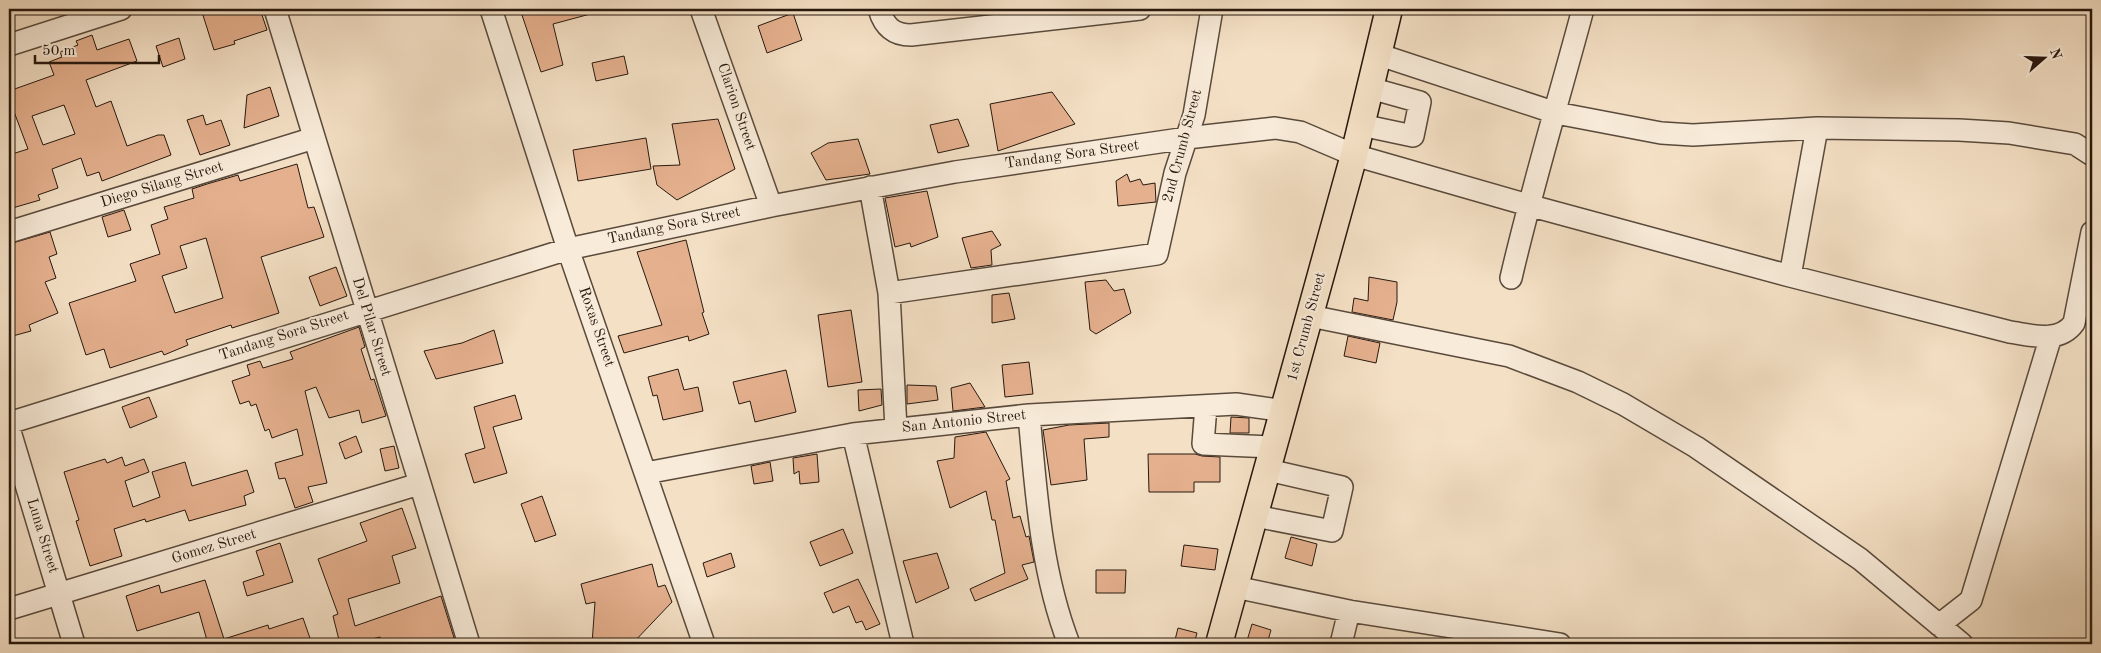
<svg xmlns="http://www.w3.org/2000/svg" width="2101" height="653" font-family="'Old Standard TT',serif">
<style>
.building{fill:#e5b08e;stroke:#27180e;fill-rule:evenodd}
.lines{fill:none;stroke-linecap:round;stroke-linejoin:round}
.minor-casing{stroke:#5a4a3c;stroke-width:24}
.major-casing{stroke:#27180e;stroke-width:29}
.minor{stroke:#f8ebd9;stroke-width:21}
.major{stroke:#f4e0c5;stroke-width:26}
.labels{text-anchor:middle;dominant-baseline:central;stroke-width:4;stroke-linejoin:round;paint-order:stroke}
.street-label{font-size:15px;fill:#27180e;stroke:#f8ebd9}
</style>
<rect width="100%" height="100%" fill="#f4e0c5"/>
<filter id="stains"><feTurbulence type="fractalNoise" baseFrequency=".004" numOctaves="4"/><feColorMatrix values="0 0 0 0 .2 0 0 0 0 .09 0 0 0 0 .02 0 0 0 .5 -.17"/></filter>
<radialGradient id="worn" r=".72"><stop offset=".6" stop-color="#630" stop-opacity="0"/><stop offset="1" stop-color="#630" stop-opacity=".3"/></radialGradient>
<path class="building" d="M 201,9 L 260,9 L 267,30 L 234,41 L 235,44 L 214,50 Z
M 520,9 L 594,9 L 594,13 L 553,24 L 563,65 L 541,72 Z
M 793,13 L 802,40 L 767,53 L 758,26 Z
M 92,35 L 97,50 L 129,39 L 137,61 L 86,80 L 96,107 L 111,101 L 127,146 L 158,135 L 164,135 L 171,155 L 102,181 L 99,172 L 87,176 L 81,158 L 52,169 L 58,188 L 38,195 L 40,200 L 9,209 L 9,155 L 28,149 L 13,109 L 9,111 L 9,91 L 54,75 L 49,62 L 62,57 L 60,52 L 78,45 L 76,41 ZM 64,105 L 75,134 L 43,145 L 32,116 Z
M 179,38 L 185,59 L 163,67 L 156,46 Z
M 624,56 L 628,74 L 596,81 L 592,63 Z
M 270,87 L 279,116 L 244,128 L 247,95 Z
M 1052,92 L 1075,124 L 998,151 L 990,104 Z
M 203,115 L 206,125 L 221,120 L 230,145 L 200,155 L 187,120 Z
M 718,119 L 735,169 L 677,200 L 657,185 L 653,166 L 680,165 L 672,124 Z
M 958,119 L 969,146 L 938,153 L 930,125 Z
M 646,138 L 651,169 L 578,181 L 573,150 Z
M 858,139 L 870,174 L 826,180 L 811,153 L 828,143 Z
M 297,164 L 308,208 L 314,207 L 324,237 L 261,257 L 279,313 L 232,328 L 231,325 L 186,340 L 188,345 L 164,355 L 162,351 L 110,368 L 104,349 L 86,355 L 69,303 L 136,281 L 130,264 L 160,254 L 151,225 L 168,219 L 164,207 L 194,198 L 192,189 L 207,184 L 238,175 L 240,181 ZM 206,238 L 223,298 L 175,313 L 162,276 L 187,268 L 180,246 Z
M 1127,174 L 1130,182 L 1140,179 L 1143,185 L 1155,183 L 1156,202 L 1118,206 L 1116,181 Z
M 927,191 L 938,237 L 911,247 L 910,243 L 895,247 L 885,198 Z
M 124,210 L 131,230 L 108,237 L 102,217 Z
M 992,231 L 1001,245 L 991,250 L 992,265 L 971,268 L 962,238 Z
M 50,232 L 57,254 L 49,257 L 56,278 L 45,282 L 58,313 L 29,325 L 31,331 L 9,337 L 9,244 Z
M 686,240 L 704,312 L 702,313 L 709,334 L 689,341 L 688,336 L 624,353 L 618,336 L 662,325 L 637,252 Z
M 336,267 L 347,296 L 320,306 L 309,277 Z
M 1369,277 L 1397,282 L 1397,302 L 1393,320 L 1352,312 L 1354,298 L 1368,301 Z
M 1106,280 L 1114,291 L 1124,289 L 1131,313 L 1096,334 L 1090,330 L 1085,282 Z
M 1009,293 L 1015,319 L 992,323 L 992,295 Z
M 851,310 L 862,382 L 828,387 L 818,315 Z
M 359,327 L 365,347 L 361,349 L 371,380 L 374,379 L 386,416 L 362,423 L 359,410 L 329,418 L 316,387 L 305,391 L 327,483 L 308,487 L 313,502 L 295,508 L 285,478 L 279,479 L 275,463 L 303,455 L 297,429 L 272,438 L 269,429 L 265,431 L 256,404 L 251,406 L 249,401 L 240,404 L 232,381 L 250,375 L 247,365 L 260,361 L 263,368 L 293,359 L 290,352 Z
M 494,330 L 503,363 L 436,379 L 424,351 L 462,343 Z
M 1348,336 L 1380,343 L 1376,363 L 1344,356 Z
M 1029,362 L 1033,394 L 1005,397 L 1002,365 Z
M 678,369 L 684,390 L 698,387 L 703,411 L 663,420 L 657,395 L 653,396 L 648,377 Z
M 786,370 L 796,412 L 755,422 L 750,401 L 739,404 L 733,382 Z
M 970,383 L 985,407 L 953,411 L 951,388 Z
M 907,385 L 936,386 L 938,400 L 907,404 Z
M 881,389 L 882,405 L 859,411 L 858,390 Z
M 515,395 L 522,419 L 493,427 L 507,473 L 474,483 L 465,454 L 485,448 L 474,407 Z
M 149,397 L 157,417 L 130,428 L 122,407 Z
M 1231,417 L 1249,418 L 1249,433 L 1230,433 Z
M 1109,423 L 1109,437 L 1084,439 L 1087,480 L 1051,485 L 1043,430 L 1069,425 Z
M 986,432 L 1010,479 L 1006,481 L 1013,518 L 1020,516 L 1026,537 L 1029,536 L 1034,562 L 1022,565 L 1028,579 L 975,601 L 970,589 L 1005,573 L 995,520 L 992,520 L 986,491 L 950,508 L 937,461 L 954,458 L 955,437 Z
M 356,436 L 362,452 L 345,459 L 339,443 Z
M 394,446 L 399,468 L 385,471 L 380,449 Z
M 817,454 L 819,482 L 800,484 L 799,471 L 794,474 L 793,458 Z
M 1148,454 L 1195,454 L 1202,456 L 1220,457 L 1220,482 L 1194,482 L 1194,492 L 1149,492 Z
M 122,457 L 125,466 L 144,459 L 149,472 L 125,481 L 133,507 L 160,497 L 152,472 L 185,462 L 192,486 L 247,470 L 254,492 L 244,496 L 246,505 L 189,521 L 185,510 L 146,522 L 145,519 L 114,529 L 122,556 L 90,566 L 76,521 L 79,520 L 64,472 L 105,459 L 107,463 Z
M 770,462 L 773,481 L 754,484 L 751,466 Z
M 542,496 L 556,535 L 535,542 L 521,504 Z
M 402,508 L 416,548 L 392,556 L 400,583 L 348,599 L 355,626 L 441,596 L 456,644 L 382,644 L 380,637 L 352,644 L 340,644 L 333,616 L 338,614 L 318,559 L 367,541 L 360,523 Z
M 843,529 L 853,553 L 820,566 L 810,542 Z
M 1291,537 L 1317,544 L 1312,566 L 1285,558 Z
M 280,543 L 293,582 L 247,596 L 243,582 L 264,575 L 256,551 Z
M 1184,545 L 1218,549 L 1215,570 L 1181,566 Z
M 731,553 L 735,567 L 707,577 L 703,563 Z
M 937,553 L 949,588 L 916,603 L 903,561 Z
M 652,564 L 658,587 L 665,585 L 672,602 L 632,644 L 592,644 L 595,602 L 586,604 L 581,584 Z
M 1096,570 L 1126,570 L 1125,593 L 1096,593 Z
M 858,579 L 880,624 L 866,630 L 862,621 L 856,623 L 849,606 L 833,613 L 824,593 Z
M 205,580 L 224,639 L 268,625 L 269,629 L 303,618 L 312,644 L 208,644 L 199,612 L 137,631 L 126,596 L 159,585 L 161,593 Z
M 1252,624 L 1271,630 L 1267,644 L 1246,644 Z
M 1178,628 L 1197,633 L 1194,644 L 1174,644 Z"/>
<g class="lines">
<defs>
<path id="minor" d="M 275,9 L 469,644
M 491,9 L 568,249 L 704,644
M 701,9 L 771,206
M 879,9 C 884,26 893,35 911,35 L 1140,9
M 9,45 L 121,9
M 1377,54 L 1556,113 L 1661,133 L 1693,135 L 1817,128 L 1959,130 L 2009,133 L 2075,144 L 2092,155
M 1361,125 L 1413,136 L 1420,102 L 1370,88
M 870,187 L 889,293 L 896,429
M 9,232 L 314,138
M 1790,276 L 1817,128
M 1511,278 C 1532,187 1559,99 1583,9
M 889,293 L 1157,254 L 1175,173 L 1194,115 L 1212,9
M 1310,316 L 1509,356 L 1578,382 L 1623,404 L 1696,447 L 1860,559 L 1962,644
M 1206,406 L 1203,444 L 1274,447
M 1029,415 C 1036,492 1041,572 1069,644
M 9,423 L 568,249 L 771,206 L 955,172 L 1187,138 L 1275,128 L 1300,132 L 1354,155 L 1528,205 L 1790,276 L 2010,332 C 2031,335 2059,344 2074,323 L 2092,232
M 9,428 L 74,644
M 853,434 L 903,644
M 646,473 L 853,434 L 1029,415 L 1236,404 L 1285,411
M 1255,516 L 1332,531 L 1342,487 L 1268,470
M 1235,587 L 1349,611 L 1560,644
M 9,609 L 419,484
M 1939,625 L 1971,600 L 2051,336
M 1341,644 L 1349,611"/>
<path id="major" d="M 1219,644 L 1354,155 L 1389,9"/>
</defs>
<use href="#minor" class="minor-casing"/>
<use href="#major" class="major-casing"/>
<use href="#minor" class="minor"/>
<use href="#major" class="major"/>
</g>
<g class="labels">
<g class="street-label">
<text transform="translate(736 107) rotate(71)">Clarion Street</text>
<text transform="translate(1183 146) rotate(-75)">2nd Crumb Street</text>
<text transform="translate(1072 155) rotate(-8)">Tandang Sora Street</text>
<text transform="translate(162 185) rotate(-17)">Diego Silang Street</text>
<text transform="translate(674 226) rotate(-12)">Tandang Sora Street</text>
<text transform="translate(371 327) rotate(73)">Del Pilar Street</text>
<text transform="translate(596 327) rotate(71)">Roxas Street</text>
<text transform="translate(1307 327) rotate(-75)">1st Crumb Street</text>
<text transform="translate(284 336) rotate(-18)">Tandang Sora Street</text>
<text transform="translate(964 422) rotate(-6)">San Antonio Street</text>
<text transform="translate(42 536) rotate(73)">Luna Street</text>
<text transform="translate(214 547) rotate(-17)">Gomez Street</text>
</g>
</g>
<rect width="2101" height="653" fill="none" stroke="#f4e0c5" stroke-width="30"/>
<rect x="10" y="10" width="2081" height="633" fill="none" stroke="#27180e" stroke-width="2.5"/>
<rect x="15" y="15" width="2071" height="623" fill="none" stroke="#27180e"/>
<g transform="translate(2044 58) rotate(70)" stroke="#f8ebd9" stroke-width="4" paint-order="stroke">
<path d="M0-4L9 19L0 12L-9 19Z" fill="#27180e"/>
<text y="-8" font-size="14" font-weight="bold" text-anchor="middle" fill="#27180e">N</text>
</g>
<path d="M35 55v8h124v-8" fill="none" stroke="#27180e" stroke-width="2.5"/>
<text x="42" y="55" font-size="15" fill="#27180e" stroke="#f8ebd9" stroke-width="4" paint-order="stroke">50 m</text>
<rect width="100%" height="100%" filter="url(#stains)"/>
<rect width="100%" height="100%" fill="url(#worn)"/>
</svg>
